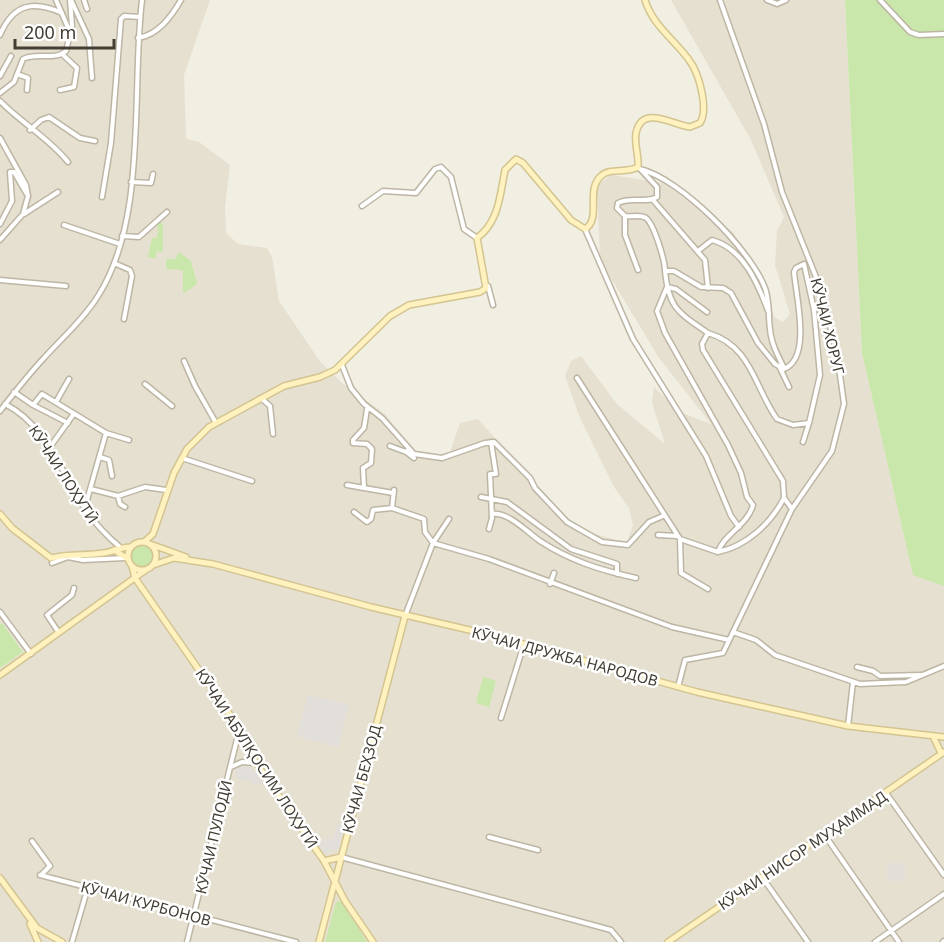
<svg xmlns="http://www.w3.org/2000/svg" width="944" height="942" font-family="'Noto Sans',sans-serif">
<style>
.residential{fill:#e6e0d0}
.green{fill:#c9e7aa}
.parking{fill:#e2dfdb}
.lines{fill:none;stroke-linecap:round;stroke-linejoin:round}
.street-casing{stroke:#bdb6a5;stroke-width:7}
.secondary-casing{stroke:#d3c491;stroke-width:8}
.street{stroke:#fff;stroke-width:4}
.secondary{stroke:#fff2bf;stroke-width:5}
.labels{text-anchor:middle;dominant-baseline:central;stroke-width:5;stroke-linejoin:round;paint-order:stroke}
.street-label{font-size:15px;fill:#433d33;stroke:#fff}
</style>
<rect width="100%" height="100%" fill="#f1eee2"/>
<path class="residential" d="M 0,0 L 210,0 L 184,75 L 186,139 L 199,142 L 230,165 L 225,207 L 226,233 L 238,244 L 267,248 L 272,257 L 279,301 L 319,360 L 342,383 L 384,413 L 416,451 L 435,455 L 450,452 L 460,423 L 478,419 L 567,519 L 591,533 L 627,543 L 633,525 L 629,508 L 614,487 L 580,418 L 565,376 L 571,361 L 581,356 L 617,404 L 665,444 L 652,403 L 654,387 L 680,412 L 711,424 L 659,358 L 600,260 L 597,185 L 611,175 L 663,183 L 733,232 L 766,284 L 774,317 L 783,322 L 790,314 L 775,265 L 777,231 L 784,217 L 751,140 L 671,0 L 845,0 L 862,353 L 913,574 L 944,586 L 944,942 L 0,942 L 0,668 L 23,652 L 2,623 L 0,624 Z"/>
<path class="green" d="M 845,0 L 944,0 L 944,586 L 913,575 L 862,353 Z
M 160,221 L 163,225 L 163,252 L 157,251 L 155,259 L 148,257 L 152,238 L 157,238 L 158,228 L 155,224 Z
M 179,252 L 191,261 L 197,284 L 183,294 L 183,270 L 166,269 L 166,259 L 176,259 Z
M131 556a11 11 0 1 1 22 0a11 11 0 1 1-22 0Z
M 2,623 L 23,652 L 0,668 L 0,624 Z
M 483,677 L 496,681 L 489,707 L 476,703 Z
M 341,901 L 367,942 L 325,942 L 336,902 Z"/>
<path class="parking" d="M 308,695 L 349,705 L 338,747 L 297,736 Z
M 250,766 L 255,772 L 263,783 L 255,786 L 253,782 L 237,778 L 235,772 L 240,767 Z
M 337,824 L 344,827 L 338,849 L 323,853 L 318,845 L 327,838 L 333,838 Z
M886 872a10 10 0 1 1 20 0a10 10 0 1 1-20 0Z"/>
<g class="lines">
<defs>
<path id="street" d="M 56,0 L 70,32
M 71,0 L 89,39 L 92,78
M 84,0 L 87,9
M 767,0 L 777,4 L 786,0
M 880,0 L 910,32 L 919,35 L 944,34
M 0,35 C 13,4 33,0 62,13
M 138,38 C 158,35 171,17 181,0
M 17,74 L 28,78 L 27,90
M 0,76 L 11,56
M 60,90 L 74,87 L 77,68 L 62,54
M 0,93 L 14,82 L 23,59 C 36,52 55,61 66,51 L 72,26 L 70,0
M 0,101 C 21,123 49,138 68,162
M 30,130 L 41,120 L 49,117 L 80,138 L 95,141
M 0,138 L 26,185 L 28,196 L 14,172 L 10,172 L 12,201 L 0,224
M 640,169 C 681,179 750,249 765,288 C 770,302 768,315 770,329 C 771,343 778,356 784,368
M 642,171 L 657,187 L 657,197 C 646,204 631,196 618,203 L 617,208 L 625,216 C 631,217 638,215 644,217 C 653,219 665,261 665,271
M 131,182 L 151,183 L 153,174
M 102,197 L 111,143 L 121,19 L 124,16 L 140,17
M 653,200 L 705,260 L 708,288
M 362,206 L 383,191 L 416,193 L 435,169 L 441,167 L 451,177 L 464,229 L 477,238
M 24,214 L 58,192
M 625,216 L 625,235 L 638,270
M 64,225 L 120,244
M 585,229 L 633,339 L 706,456 L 731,516 L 739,527
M 122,236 L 139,237 L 167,212
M 0,240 L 23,214 L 28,196
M 698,251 L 712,240 C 744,249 758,284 769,313
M 114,263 L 130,270 L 132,276 L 124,319
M 0,280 L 66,286
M 488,286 L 493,305
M 708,333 C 678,312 669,309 665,271 L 674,271 L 701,287 L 723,288 L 731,293 L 758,343 L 775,364 L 784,369 C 812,358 796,297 794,272 L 796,268 L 804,264 L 814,310 L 820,375 L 809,423
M 184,361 L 195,386 L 216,423
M 342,365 L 351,388 L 364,404 L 382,418 L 414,454 L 442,458 L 485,443 L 494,442 L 530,478 L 535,488 L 567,522 L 602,542 L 628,545 L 649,522 L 663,516
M 780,368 L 789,387
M 577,378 L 680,539 L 718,552 C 723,535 748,525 753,505 L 747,497 L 741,473 L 728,445 L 665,333 L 657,311 L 667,287 L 676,289 L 707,312
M 145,384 L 172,406
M 14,392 L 33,405 L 42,394 L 106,433 L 129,440
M 261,398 L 270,406 L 273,434
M 56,402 L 69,379
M 5,404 C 41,422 57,461 76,494 C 87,515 103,533 121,548
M 33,405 L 68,423
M 367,409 L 364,428 L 353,440 L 353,443 L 367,444 L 372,449 L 371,463 L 363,468 L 364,488 L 393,493
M 0,411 C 14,393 28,375 44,358 C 62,338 83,320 98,296 C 148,218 131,90 142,0
M 390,446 L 406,452 L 408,450
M 50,447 L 73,415
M 406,452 L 414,458
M 100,457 L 109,460 L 112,476
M 182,458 L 252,481
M 347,485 L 364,488
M 91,489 L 118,496 L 145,487 L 166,490
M 394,490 L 392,508 L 424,519 L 425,532 L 433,543 L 489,559 L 672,627 L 729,640
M 118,496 L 120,504 L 125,507
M 481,497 L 507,502 L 571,549 L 617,564 L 617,574
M 85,507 L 106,433
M 792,509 L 784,498 L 783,481 L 703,350 L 702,344 L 708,333 C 752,346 754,387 777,419 L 793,425 L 809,423 L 803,442
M 354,512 L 367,522 L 371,519 L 373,510 L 392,508
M 492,514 C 509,512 527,532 540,541 C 571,561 600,570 636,578
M 489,529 L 492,518 L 490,474 L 496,474 L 491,442
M 658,535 L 677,536
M 680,539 L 681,573 L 708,589
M 718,552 C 747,546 771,523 784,498
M 52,563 L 68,557 L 83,560 L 125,558
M 550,584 L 554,573
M 0,612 L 31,654
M 405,616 L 433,543 L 449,519
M 57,630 L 47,615 L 72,595 L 74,588
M 733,632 L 756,640 L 775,655 L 860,684 L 906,682 L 944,666
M 857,667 L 873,671 L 880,676 L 921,675
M 678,687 L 685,660 L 723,653 L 792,509 L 832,451 L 844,404 L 837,353 L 820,287 L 782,192 L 764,124 L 720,0
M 501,718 L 524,644
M 848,726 L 853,682
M 231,767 L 242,762 L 255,763
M 886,793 L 944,875
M 824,834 L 899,942
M 489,837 L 538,850
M 32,841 L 50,866 L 41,875
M 341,857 L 611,930 L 621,942
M 40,875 L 296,942
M 762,877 L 808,942
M 72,942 L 88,887
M 187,942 L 239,731
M 875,942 L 944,894
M 943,942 L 944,941"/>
<path id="secondary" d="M 0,514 L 12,528 L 51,558 C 68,553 86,556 103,553 C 113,552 120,547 131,547
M128 556a14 14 0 1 1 28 0a14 14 0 1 1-28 0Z
M 144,542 L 153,534 L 174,473 L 187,449 L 209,427 L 284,386 L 320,377 L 335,370 L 390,316 L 409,305 L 480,292 L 486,288 L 477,238 C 499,222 500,195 505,170 L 516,159 L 523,163 L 571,220 L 585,229 C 602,219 585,190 601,176 C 610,167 626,174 638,167 C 639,156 634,144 636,133 C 642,104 673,125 690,127 L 700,123 C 709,109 699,73 689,60 C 674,39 653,26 645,0
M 150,544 L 186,557
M 114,550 L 128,559
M 153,565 L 174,558 L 213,564 L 371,607 L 495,636 L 697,692 L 848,726 L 944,737
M 132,566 L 135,578 L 235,722 L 256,763 L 324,861 L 345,901 L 373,942
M 0,675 L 147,569
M 933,736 L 941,753
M 324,861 L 341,857
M 0,878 L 37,928 L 62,942
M 30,924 L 38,942
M 319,942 L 405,616
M 668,942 L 944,752"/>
</defs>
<use href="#street" class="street-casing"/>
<use href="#secondary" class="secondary-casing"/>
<use href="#street" class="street"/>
<use href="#secondary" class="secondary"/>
</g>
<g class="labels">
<g class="street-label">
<text transform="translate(828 326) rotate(76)">КӮЧАИ ХОРУГ</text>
<text transform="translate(64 474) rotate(57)">КӮЧАИ ЛОҲУТӢ</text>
<text transform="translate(565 656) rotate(15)">КӮЧАИ ДРУЖБА НАРОДОВ</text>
<text transform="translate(257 758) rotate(57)">КӮЧАИ АБУЛҚОСИМ ЛОҲУТӢ</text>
<text transform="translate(361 779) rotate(-75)">КӮЧАИ БЕҲЗОД</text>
<text transform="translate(213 837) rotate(-77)">КӮЧАИ ПУЛОДӢ</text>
<text transform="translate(802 850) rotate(-34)">КӮЧАИ НИСОР МУҲАММАД</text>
<text transform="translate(146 903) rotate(15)">КӮЧАИ КУРБОНОВ</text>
</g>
</g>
<path d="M15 39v9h99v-9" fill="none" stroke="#433d33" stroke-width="3"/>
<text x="24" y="39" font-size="18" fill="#433d33" stroke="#ffffff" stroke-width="4.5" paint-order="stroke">200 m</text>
</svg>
